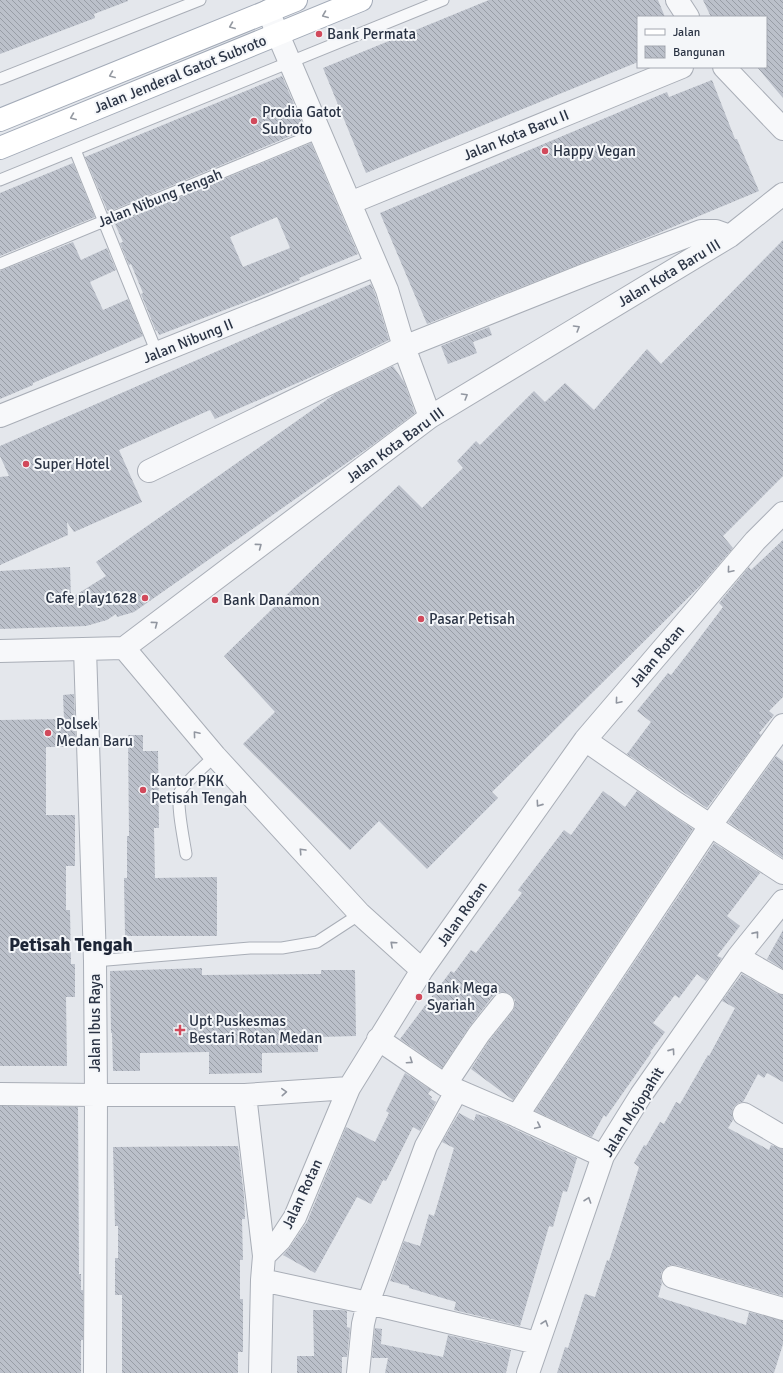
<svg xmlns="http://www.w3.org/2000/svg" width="783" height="1373" font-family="Signika,sans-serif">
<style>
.building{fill:url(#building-back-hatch);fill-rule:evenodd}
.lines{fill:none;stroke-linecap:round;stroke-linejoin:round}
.lane-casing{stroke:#a9aeb7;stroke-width:13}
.street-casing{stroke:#a9aeb7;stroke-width:24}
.primary-casing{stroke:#a3abb8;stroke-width:24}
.lane{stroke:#f7f8fa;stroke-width:11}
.street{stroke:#f7f8fa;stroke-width:22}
.primary{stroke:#fff;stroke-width:22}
.oneway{stroke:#959aa2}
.oneway2{stroke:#9196a0}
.poi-dot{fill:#d1495b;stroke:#f4f6f9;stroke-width:1.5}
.labels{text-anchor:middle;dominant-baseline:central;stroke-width:4;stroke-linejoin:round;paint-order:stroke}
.poi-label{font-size:15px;fill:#2b3445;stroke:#f4f6f9;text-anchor:start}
.street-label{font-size:15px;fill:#2b3445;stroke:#f4f6f9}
.district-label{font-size:19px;font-weight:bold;fill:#1d2536;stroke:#f4f6f9}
</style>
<defs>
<pattern id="building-back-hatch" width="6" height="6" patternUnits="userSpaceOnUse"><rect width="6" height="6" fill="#bbc0ca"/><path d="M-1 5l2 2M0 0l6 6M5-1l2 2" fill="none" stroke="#989da6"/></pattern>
</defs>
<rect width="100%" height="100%" fill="#e4e7ec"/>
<path class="building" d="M 0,0 L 128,0 L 128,1 L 94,14 L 95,18 L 0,54 Z
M 489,0 L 658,0 L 665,17 L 638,17 L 638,62 L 366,173 L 323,68 Z
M 703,0 L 783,0 L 783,98 L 757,67 L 766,67 L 766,17 L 711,17 Z
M 282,76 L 305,130 L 108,212 L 85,157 Z
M 712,80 L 735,139 L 737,139 L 759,191 L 656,234 L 427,324 L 380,213 L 667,92 L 669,97 Z
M 311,143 L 358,254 L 299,278 L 300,280 L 256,298 L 159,335 L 157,330 L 156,331 L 141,294 L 143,293 L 131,264 L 129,265 L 120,243 L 123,242 L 115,224 ZM 277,217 L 290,248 L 243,267 L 230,237 Z
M 73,163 L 95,217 L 0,256 L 0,193 Z
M 783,240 L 783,476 L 723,536 L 733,548 L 701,585 L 492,792 L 498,798 L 427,869 L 379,821 L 350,850 L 243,744 L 275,712 L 224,656 L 399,485 L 422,508 L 463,468 L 457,461 L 476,441 L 480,445 L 534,391 L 545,402 L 565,383 L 594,410 L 647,349 L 661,364 Z
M 73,242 L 81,260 L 107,248 L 116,270 L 90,282 L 103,310 L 128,299 L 143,336 L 33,383 L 33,385 L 0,399 L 0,271 Z
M 371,284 L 375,294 L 389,340 L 334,367 L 215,419 L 210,410 L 119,450 L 142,502 L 74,532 L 67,522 L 68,535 L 0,565 L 0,477 L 9,476 L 0,456 L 0,446 Z
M 489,327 L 492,335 L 473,342 L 477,353 L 448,364 L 441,346 Z
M 393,366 L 404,382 L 415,413 L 371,446 L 134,612 L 117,617 L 116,614 L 107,620 L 86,626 L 0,629 L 0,571 L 70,567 L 71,598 L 106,576 L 96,562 L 335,394 Z
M 783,540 L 783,697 L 769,711 L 774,715 L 759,733 L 761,735 L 707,808 L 627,754 L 651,722 L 637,711 L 668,673 L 671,675 L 689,652 L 723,607 L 719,603 L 749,567 L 751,570 Z
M 74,694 L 76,747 L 46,747 L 46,815 L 75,815 L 75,866 L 66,866 L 66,910 L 70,910 L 71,964 L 75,964 L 75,997 L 66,997 L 67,1066 L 0,1066 L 0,720 L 64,719 L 63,695 Z
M 128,735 L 143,735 L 143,751 L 158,751 L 159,828 L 154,828 L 155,878 L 217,877 L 217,936 L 125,936 L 124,878 L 127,878 L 127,836 L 129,836 Z
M 776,756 L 783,761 L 783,858 L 728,822 Z
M 603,791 L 625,807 L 637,791 L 693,829 L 513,1100 L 471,1069 L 489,1041 L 513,1011 L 515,1005 L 515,1000 L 510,994 L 504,992 L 499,992 L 493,996 L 469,1027 L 442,1068 L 400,1039 L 451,971 L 454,973 L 471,950 L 476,953 L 522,893 L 518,890 L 564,830 L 571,835 Z
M 714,843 L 760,873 L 727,916 L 740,926 L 717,956 L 722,958 L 706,981 L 697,974 L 679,998 L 675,995 L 653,1023 L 665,1032 L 650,1052 L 651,1053 L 606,1117 L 604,1115 L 592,1137 L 535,1111 Z
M 783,930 L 783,969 L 767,959 Z
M 202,968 L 202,975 L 321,974 L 321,970 L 355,970 L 356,1036 L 318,1037 L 318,1052 L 262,1053 L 262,1073 L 209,1074 L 209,1052 L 140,1053 L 140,1071 L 113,1071 L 112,1033 L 111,1033 L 110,971 Z
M 742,974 L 777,994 L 783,995 L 783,1082 L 767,1073 L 764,1078 L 758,1074 L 743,1102 L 738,1103 L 733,1108 L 732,1114 L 733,1120 L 728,1128 L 769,1150 L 771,1145 L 783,1149 L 783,1296 L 676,1265 L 670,1265 L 665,1268 L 661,1273 L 661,1280 L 662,1283 L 658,1297 L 746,1325 L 749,1312 L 783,1321 L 783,1344 L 774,1373 L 557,1373 L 565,1347 L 568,1348 L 585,1294 L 595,1297 L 607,1260 L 609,1261 L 639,1167 L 634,1163 L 644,1145 L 646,1146 L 660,1122 L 664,1124 L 676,1102 L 680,1104 L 708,1055 L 709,1056 L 735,1008 L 722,1001 Z
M 405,1073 L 431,1090 L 428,1094 L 432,1097 L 431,1099 L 436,1102 L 420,1131 L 413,1127 L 386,1181 L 383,1180 L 371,1204 L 357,1197 L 315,1273 L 283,1255 L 290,1247 L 307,1222 L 346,1127 L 375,1142 L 389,1113 L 386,1111 Z
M 0,1106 L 78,1107 L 79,1274 L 81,1274 L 81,1290 L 83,1290 L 83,1340 L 81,1340 L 81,1373 L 0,1373 Z
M 459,1113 L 474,1121 L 476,1114 L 491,1118 L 577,1158 L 567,1192 L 563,1191 L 553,1227 L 549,1226 L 520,1326 L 454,1310 L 456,1302 L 409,1288 L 409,1286 L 390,1281 L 404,1241 L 420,1246 L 429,1214 L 434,1216 L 454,1148 L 442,1142 Z
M 238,1146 L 244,1196 L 245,1219 L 242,1219 L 243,1260 L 240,1260 L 240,1299 L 243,1299 L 243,1352 L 238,1352 L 238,1373 L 122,1373 L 122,1295 L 115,1295 L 115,1258 L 118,1258 L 118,1226 L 115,1226 L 113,1147 Z
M 313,1310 L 341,1310 L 347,1311 L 347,1327 L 350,1328 L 347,1357 L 342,1357 L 342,1373 L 297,1373 L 297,1356 L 314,1356 Z
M 375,1328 L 382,1329 L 381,1344 L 443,1357 L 448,1335 L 511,1350 L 506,1373 L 385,1373 L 388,1358 L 372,1358 Z"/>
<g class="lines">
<defs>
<path id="lane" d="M 0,79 L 200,0
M 75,150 L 157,353
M 0,180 L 443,0
M 0,264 L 320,132
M 186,854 C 184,841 176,803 180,792 C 183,784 208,763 215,756
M 95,961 L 250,948 L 282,948 L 317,942 L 360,914"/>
<path id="street" d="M 677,0 L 688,17
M 268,11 L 387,290 L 404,347 L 430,417
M 724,67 L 783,129
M 350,203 L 682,67
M 0,416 L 376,265
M 149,471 L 404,347 L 587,274 L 701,231 L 716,231 L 730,236
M 124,648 L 215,756 L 360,914 L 422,970
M 85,649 L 95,961 L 96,1095 L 95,1373
M 0,651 L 124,648 L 430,417 L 730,236 L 783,194
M 585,740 L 676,803 L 783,873
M 738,957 L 783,983
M 378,1039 L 445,1085 L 517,1116 L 603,1156
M 445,1085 L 479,1034 L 503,1004
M 0,1094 L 96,1095 L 245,1095 L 349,1088
M 245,1095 L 264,1256
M 744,1114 L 783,1137
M 517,1116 L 710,826 L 783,725
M 673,1277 L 783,1309
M 262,1280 L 368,1303 L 537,1343
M 260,1373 L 262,1280 L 264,1256 L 280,1240 L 295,1217 L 349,1088 L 422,970 L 585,740 L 755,541 L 783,513
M 358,1373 L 363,1324 L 368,1303 L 426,1146 L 457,1090
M 528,1373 L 603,1156 L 641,1095 L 738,957 L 783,901"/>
<path id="primary" d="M 0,120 L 296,0
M 0,148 L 361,0"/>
</defs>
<use href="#lane" class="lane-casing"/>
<use href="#street" class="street-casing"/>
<use href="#primary" class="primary-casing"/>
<use href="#lane" class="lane"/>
<use href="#street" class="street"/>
<use href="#primary" class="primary"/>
</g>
<defs><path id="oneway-chevron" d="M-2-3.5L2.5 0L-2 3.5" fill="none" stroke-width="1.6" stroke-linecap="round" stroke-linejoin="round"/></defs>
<g class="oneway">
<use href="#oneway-chevron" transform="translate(325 15) rotate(158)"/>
<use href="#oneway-chevron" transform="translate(232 26) rotate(158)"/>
<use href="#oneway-chevron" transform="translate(112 75) rotate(158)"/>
<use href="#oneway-chevron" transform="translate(73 117) rotate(158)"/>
</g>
<g class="oneway2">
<use href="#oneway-chevron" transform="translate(577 328) rotate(-31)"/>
<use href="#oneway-chevron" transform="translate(465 396) rotate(-31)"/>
<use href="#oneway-chevron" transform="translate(259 546) rotate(-37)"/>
<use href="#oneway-chevron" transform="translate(730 570) rotate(130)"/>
<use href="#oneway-chevron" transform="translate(155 624) rotate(-37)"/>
<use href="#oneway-chevron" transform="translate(618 701) rotate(130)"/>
<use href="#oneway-chevron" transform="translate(196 734) rotate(-130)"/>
<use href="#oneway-chevron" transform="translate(539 804) rotate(125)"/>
<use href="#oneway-chevron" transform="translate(302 851) rotate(-133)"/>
<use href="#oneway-chevron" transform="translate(756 934) rotate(-51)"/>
<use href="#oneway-chevron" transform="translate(393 944) rotate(-138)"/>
<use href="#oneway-chevron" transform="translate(672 1051) rotate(-55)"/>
<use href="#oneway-chevron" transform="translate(410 1061) rotate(34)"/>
<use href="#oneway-chevron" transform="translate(284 1092) rotate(-4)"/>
<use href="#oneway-chevron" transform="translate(538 1126) rotate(25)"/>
<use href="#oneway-chevron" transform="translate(588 1200) rotate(-71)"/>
<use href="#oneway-chevron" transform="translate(545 1323) rotate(-71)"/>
</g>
<g class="poi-dot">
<circle cx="319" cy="34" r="4"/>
<circle cx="254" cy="121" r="4"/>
<circle cx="545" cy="151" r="4"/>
<circle cx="26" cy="464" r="4"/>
<circle cx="145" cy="598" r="4"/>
<circle cx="215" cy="600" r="4"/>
<circle cx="421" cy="619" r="4"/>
<circle cx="48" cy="733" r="4"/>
<circle cx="143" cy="790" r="4"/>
<circle cx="419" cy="997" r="4"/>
<path d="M178 1024h4v4h4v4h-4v4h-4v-4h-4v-4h4z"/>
</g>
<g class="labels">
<g class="poi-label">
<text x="327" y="34">Bank Permata</text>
<text x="262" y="112">Prodia Gatot<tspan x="262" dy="17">Subroto</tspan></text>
<text x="553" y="151">Happy Vegan</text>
<text x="34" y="464">Super Hotel</text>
<text x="137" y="598" text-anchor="end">Cafe play1628</text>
<text x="223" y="600">Bank Danamon</text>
<text x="429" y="619">Pasar Petisah</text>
<text x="56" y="724">Polsek<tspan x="56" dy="17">Medan Baru</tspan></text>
<text x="151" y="781">Kantor PKK<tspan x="151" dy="17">Petisah Tengah</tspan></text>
<text x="427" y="988">Bank Mega<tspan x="427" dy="17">Syariah</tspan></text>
<text x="189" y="1021">Upt Puskesmas<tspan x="189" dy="17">Bestari Rotan Medan</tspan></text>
</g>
<g class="street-label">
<text transform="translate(180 74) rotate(-22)">Jalan Jenderal Gatot Subroto</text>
<text transform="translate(516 135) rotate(-22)">Jalan Kota Baru II</text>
<text transform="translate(160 198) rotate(-22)">Jalan Nibung Tengah</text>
<text transform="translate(669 273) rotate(-31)">Jalan Kota Baru III</text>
<text transform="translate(188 341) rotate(-22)">Jalan Nibung II</text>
<text transform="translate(395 445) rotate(-36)">Jalan Kota Baru III</text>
<text transform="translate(657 656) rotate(-50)">Jalan Rotan</text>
<text transform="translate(462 914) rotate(-55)">Jalan Rotan</text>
<text transform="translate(95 1023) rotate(-90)">Jalan Ibus Raya</text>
<text transform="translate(633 1112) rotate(-58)">Jalan Mojopahit</text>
<text transform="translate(302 1194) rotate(-65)">Jalan Rotan</text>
</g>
<g class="district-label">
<text x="71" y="945">Petisah Tengah</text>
</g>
</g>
<rect x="637" y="16" width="130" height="52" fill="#f4f6f9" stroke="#a4a8b1"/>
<rect x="645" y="29" width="20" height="6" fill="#ffffff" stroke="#a4a8b1"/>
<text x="673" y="36" font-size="12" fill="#2b3445">Jalan</text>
<rect x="645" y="46" width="20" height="12" fill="url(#building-back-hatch)" stroke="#a4a8b1"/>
<text x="673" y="56" font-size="12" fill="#2b3445">Bangunan</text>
</svg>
